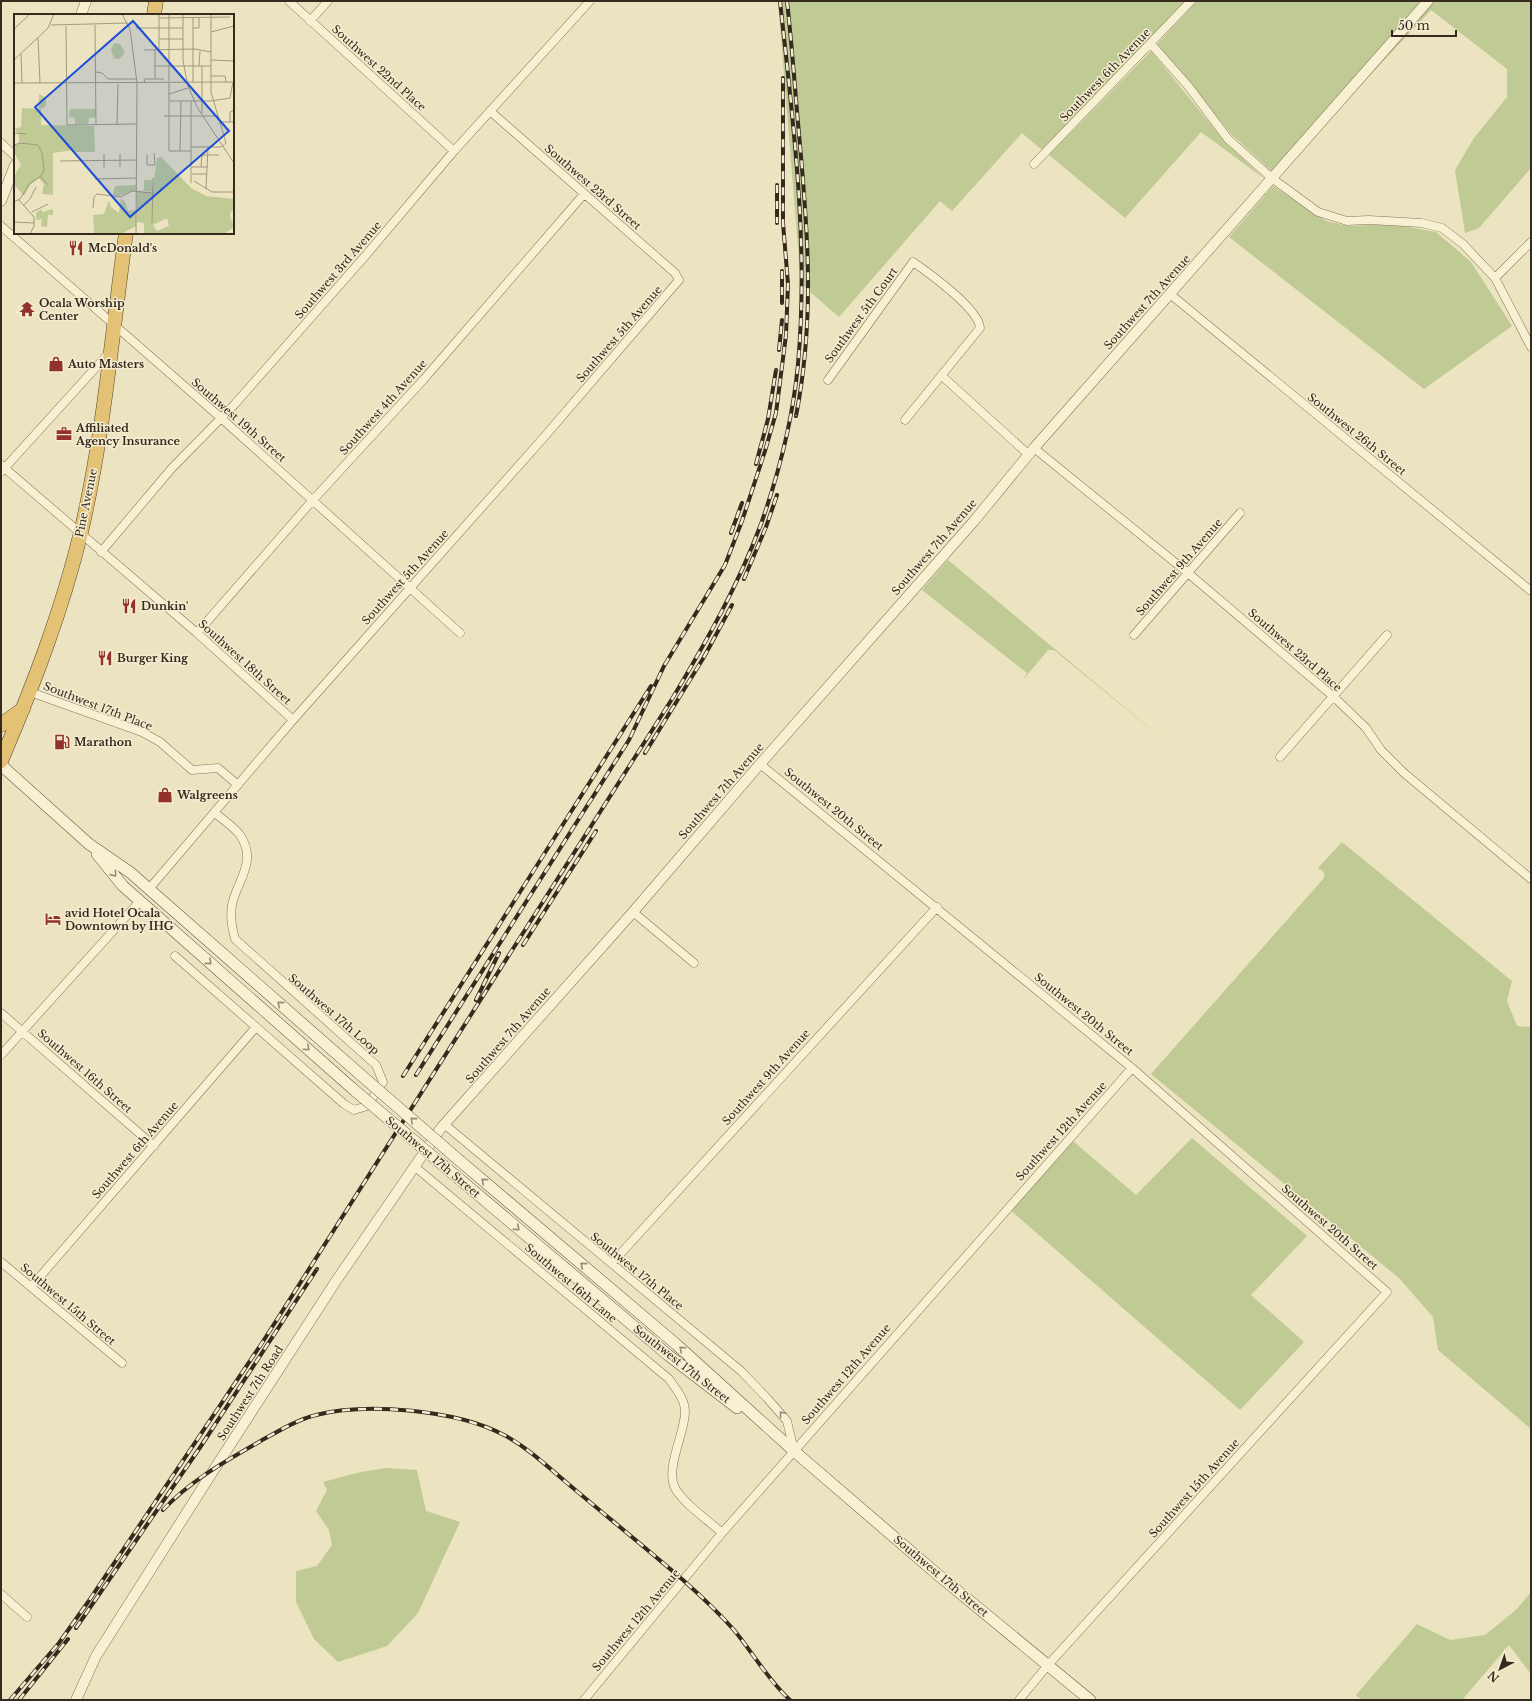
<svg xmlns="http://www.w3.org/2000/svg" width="1532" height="1701" font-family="'Libre Baskerville',serif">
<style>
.green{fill:#bfca95}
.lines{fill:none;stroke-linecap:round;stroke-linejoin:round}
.minor-casing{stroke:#857459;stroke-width:9}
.tertiary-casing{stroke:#857459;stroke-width:11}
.secondary-casing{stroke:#67553c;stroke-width:12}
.trunk-casing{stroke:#53422d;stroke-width:15}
.minor{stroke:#f8f0d3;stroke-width:8}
.tertiary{stroke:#f8f0d3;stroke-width:10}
.secondary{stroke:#f8f0d3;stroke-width:11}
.trunk{stroke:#e4c275;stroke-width:14}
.rail-casing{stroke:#352a1d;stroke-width:4}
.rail{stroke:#f4ecd0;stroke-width:2.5;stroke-dasharray:8;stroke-linecap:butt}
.secondary-bridge-casing{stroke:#67553c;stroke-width:12;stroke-linecap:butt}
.secondary-bridge{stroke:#f8f0d3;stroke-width:11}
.oneway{stroke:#968d78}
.labels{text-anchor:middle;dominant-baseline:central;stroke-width:3;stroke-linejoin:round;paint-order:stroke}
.street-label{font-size:11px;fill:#352a1d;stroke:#f4ecd0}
.poi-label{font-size:11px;font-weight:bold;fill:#352a1d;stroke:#f4ecd0;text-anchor:start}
.inset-road{fill:none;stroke:#a3997f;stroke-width:1}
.view{fill:#1d4ed8;fill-opacity:0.15;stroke:#1d4ed8;stroke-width:2}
.inset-edge{fill:none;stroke:#352a1d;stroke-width:2}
</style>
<rect width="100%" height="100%" fill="#ece3c0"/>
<path class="green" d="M 778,1 L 1185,1 L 1042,150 L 1022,133 L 952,211 L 940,201 L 839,317 L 801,284 Z
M 1197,1 L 1422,1 L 1273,172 L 1232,135 L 1157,44 Z
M 1434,1 L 1531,1 L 1531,168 L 1479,228 L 1465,233 L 1455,170 L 1474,138 L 1507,97 L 1507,69 L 1431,10 L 1358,88 Z
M 1151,51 L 1225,142 L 1266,180 L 1201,132 L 1125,218 L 1049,155 Z
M 1273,186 L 1326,221 L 1348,226 L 1392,224 L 1436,232 L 1471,262 L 1512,326 L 1424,389 L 1229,237 Z
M 948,560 L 1176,750 L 1054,650 L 1048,650 L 1022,681 L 1027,673 L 922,590 Z
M 1342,842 L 1512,981 L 1507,1001 L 1517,1026 L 1531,1027 L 1531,1429 L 1438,1350 L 1433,1317 L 1399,1278 L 1151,1074 L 1324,878 L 1324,872 L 1318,868 Z
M 1192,1138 L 1307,1236 L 1251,1295 L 1304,1342 L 1240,1410 L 1009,1209 L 1073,1141 L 1136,1195 Z
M 386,1468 L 417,1470 L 426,1511 L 460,1522 L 418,1613 L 387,1646 L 338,1662 L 314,1639 L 296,1602 L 296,1571 L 317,1566 L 332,1545 L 329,1530 L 316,1511 L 327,1490 L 323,1482 L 361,1472 Z
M 1531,1592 L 1531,1674 L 1509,1645 L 1462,1700 L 1362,1700 L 1356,1695 L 1417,1624 L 1450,1640 L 1485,1635 L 1516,1610 Z"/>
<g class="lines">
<defs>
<path id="minor" d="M 289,1 L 454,151
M 310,21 L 328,1
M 1151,44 L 1189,87 L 1228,139 L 1273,179 L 1318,212 L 1347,221 L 1369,220 L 1422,223 L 1442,228 L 1463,244 L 1495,278 L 1531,347
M 1,143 L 15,156
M 1034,164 L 1191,1
M 1,226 L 221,418 L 460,633
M 1495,278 L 1531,242
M 1170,294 L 1531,591
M 942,376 L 1029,455
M 828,380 L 913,262 C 929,273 979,309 980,328 L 905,420
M 1034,448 L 1188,573 L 1334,697 L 1366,728 L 1381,750 L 1404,773 L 1531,879
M 1,465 L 197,633 L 293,720
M 1,472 L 109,353
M 101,552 L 172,468 L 234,405 L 366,255 L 454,151 L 590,1
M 197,633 L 312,501 L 424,379 L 584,194
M 1134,635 L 1240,513
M 30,692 L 142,732 L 160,742 L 192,770 L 218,768 L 238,785
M 1280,757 L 1387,635
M 760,764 L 1132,1068 L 1387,1292 L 1048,1665 L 1019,1700
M 149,889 L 293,720 L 545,436 L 679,280 L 675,273 L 490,111
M 633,912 L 694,963
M 175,956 L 344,1104 L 354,1110 L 367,1106 L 383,1082 L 376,1065 L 235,939 C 232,927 230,918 232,905 C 237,880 258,862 240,835 C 234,827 222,819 215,813
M 1,1013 L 154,1146
M 1,1055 L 140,901
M 444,1124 L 741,1371 L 767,1398 L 787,1421 L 794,1451
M 414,1166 L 669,1379 C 676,1389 685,1399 685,1412 C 685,1433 665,1468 675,1488 C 684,1504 708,1520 722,1533
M 1,1262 L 122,1363
M 612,1263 L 937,907
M 31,1287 L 256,1027
M 1,1594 L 27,1617
M 584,1700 L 722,1533 L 1132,1068"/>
<path id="tertiary" d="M 81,15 L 86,1
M 1,201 L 15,165
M 76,1700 L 96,1656 L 208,1479 L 336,1281 L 441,1128 L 633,912 L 760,764 L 974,521 L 1034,448 L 1428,1"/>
<path id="secondary" d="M 1,765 L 89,844 L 131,873 L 149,889 L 362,1076
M 97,854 L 123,886 L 353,1089
M 453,1155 L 677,1345 L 794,1451 L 937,1574 L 1090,1700
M 444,1166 L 668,1355 L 737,1408"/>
<path id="trunk" d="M 154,15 L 156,1
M 1,725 L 23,709
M 1,761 C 33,686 62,611 81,532 C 104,434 112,333 126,233"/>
</defs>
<use href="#minor" class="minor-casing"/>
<use href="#tertiary" class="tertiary-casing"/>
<use href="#secondary" class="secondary-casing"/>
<use href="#trunk" class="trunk-casing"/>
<use href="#minor" class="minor"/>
<use href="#tertiary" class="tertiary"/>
<use href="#secondary" class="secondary"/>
<use href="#trunk" class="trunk"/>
<defs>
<path id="rail" d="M 787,1 C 792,45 795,90 799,134 C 808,232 815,319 796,416
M 777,185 L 777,223
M 782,271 L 782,303
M 779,350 L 782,320
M 756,464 L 768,419 L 776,370
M 731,533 L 742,503
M 744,579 L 766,527 L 777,495
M 645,753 L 704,657 L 732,605
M 523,945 L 596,831
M 476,1000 L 499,953
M 416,1075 L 629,740 L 664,666 L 725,565 L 742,521 L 765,451 L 776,413 L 786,335 L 788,284 L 783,223 L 783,78
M 403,1076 L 651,686
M 163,1510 C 190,1481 224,1462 259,1442 C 277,1432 296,1420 316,1415 C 367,1402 457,1410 504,1435 C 529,1448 551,1470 573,1488 C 610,1519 647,1549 683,1580 C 701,1596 718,1612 734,1630 C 753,1653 768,1680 790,1700
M 76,1628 L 201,1446 L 317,1269
M 10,1700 L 59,1643 L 88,1602 L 262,1343 L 672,699 C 706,642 738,586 761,524 C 779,473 793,418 798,364 C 809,243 793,121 780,1
M 19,1700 L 68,1639"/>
</defs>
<use href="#rail" class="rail-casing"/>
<use href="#rail" class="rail"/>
<defs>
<path id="secondary-bridge" d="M 362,1076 L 453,1155
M 353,1089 L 444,1166"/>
</defs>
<use href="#secondary-bridge" class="secondary-bridge-casing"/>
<use href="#secondary-bridge" class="secondary-bridge"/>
</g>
<defs><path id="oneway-chevron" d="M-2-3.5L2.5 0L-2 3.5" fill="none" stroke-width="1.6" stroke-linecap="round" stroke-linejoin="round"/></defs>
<g class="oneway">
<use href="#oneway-chevron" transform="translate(114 874) rotate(51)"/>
<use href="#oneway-chevron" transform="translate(209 962) rotate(41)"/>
<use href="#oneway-chevron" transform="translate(280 1004) rotate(-139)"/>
<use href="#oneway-chevron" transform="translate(307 1048) rotate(41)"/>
<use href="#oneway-chevron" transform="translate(413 1120) rotate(-139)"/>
<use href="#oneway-chevron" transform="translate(484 1181) rotate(-140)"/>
<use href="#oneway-chevron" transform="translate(517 1228) rotate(40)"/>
<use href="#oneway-chevron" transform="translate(583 1265) rotate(-140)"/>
<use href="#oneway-chevron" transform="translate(682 1349) rotate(-138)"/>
<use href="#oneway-chevron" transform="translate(782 1414) rotate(-131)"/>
</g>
<defs>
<symbol id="restaurant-bare" viewBox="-9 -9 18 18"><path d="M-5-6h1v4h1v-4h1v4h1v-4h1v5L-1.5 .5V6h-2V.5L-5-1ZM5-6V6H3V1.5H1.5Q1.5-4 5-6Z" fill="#92322b" stroke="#f4ecd0" stroke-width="2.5" paint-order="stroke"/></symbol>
<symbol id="temple-bare" viewBox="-9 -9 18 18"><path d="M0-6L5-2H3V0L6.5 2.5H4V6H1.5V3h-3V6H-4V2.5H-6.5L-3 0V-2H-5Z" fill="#92322b" stroke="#f4ecd0" stroke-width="2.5" paint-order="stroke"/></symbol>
<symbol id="shop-bare" viewBox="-9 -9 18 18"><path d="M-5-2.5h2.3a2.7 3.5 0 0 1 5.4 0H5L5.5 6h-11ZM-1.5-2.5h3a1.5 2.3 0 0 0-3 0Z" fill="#92322b" stroke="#f4ecd0" stroke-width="2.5" paint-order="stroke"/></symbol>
<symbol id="office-bare" viewBox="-9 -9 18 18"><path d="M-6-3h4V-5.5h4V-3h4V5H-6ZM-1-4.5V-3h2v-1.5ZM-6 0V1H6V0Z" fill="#92322b" stroke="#f4ecd0" stroke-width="2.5" paint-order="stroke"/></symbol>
<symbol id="fuel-bare" viewBox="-9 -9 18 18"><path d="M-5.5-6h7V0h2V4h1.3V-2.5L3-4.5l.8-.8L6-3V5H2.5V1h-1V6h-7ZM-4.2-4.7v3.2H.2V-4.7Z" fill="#92322b" stroke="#f4ecd0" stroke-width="2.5" paint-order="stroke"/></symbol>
<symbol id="hotel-bare" viewBox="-9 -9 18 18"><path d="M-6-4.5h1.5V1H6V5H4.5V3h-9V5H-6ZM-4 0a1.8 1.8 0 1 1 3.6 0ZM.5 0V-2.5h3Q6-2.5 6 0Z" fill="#92322b" stroke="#f4ecd0" stroke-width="2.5" paint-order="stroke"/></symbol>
</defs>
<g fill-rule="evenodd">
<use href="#restaurant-bare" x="65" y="237" width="22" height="22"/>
<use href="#temple-bare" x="16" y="298" width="22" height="22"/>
<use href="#shop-bare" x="45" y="353" width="22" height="22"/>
<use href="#office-bare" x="53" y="423" width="22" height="22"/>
<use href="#restaurant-bare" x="118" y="595" width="22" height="22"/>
<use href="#restaurant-bare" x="94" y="647" width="22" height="22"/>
<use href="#fuel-bare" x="51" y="731" width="22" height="22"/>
<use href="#shop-bare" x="154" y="784" width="22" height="22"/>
<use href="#hotel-bare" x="42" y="908" width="22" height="22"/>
</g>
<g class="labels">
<g class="street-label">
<text transform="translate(379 68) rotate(42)">Southwest 22nd Place</text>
<text transform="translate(1105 75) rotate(-46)">Southwest 6th Avenue</text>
<text transform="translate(593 187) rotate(41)">Southwest 23rd Street</text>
<text transform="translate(338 270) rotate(-49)">Southwest 3rd Avenue</text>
<text transform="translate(1147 302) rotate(-48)">Southwest 7th Avenue</text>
<text transform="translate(861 315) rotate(-54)">Southwest 5th Court</text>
<text transform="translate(619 334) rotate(-49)">Southwest 5th Avenue</text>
<text transform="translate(383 407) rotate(-48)">Southwest 4th Avenue</text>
<text transform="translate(239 420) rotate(41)">Southwest 19th Street</text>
<text transform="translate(1357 434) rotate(39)">Southwest 26th Street</text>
<text transform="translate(86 503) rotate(-78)">Pine Avenue</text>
<text transform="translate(934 547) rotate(-49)">Southwest 7th Avenue</text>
<text transform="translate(1179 567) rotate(-49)">Southwest 9th Avenue</text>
<text transform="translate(405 577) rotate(-48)">Southwest 5th Avenue</text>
<text transform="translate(1295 650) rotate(41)">Southwest 23rd Place</text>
<text transform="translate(245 662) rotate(42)">Southwest 18th Street</text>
<text transform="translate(98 706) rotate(21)">Southwest 17th Place</text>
<text transform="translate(721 791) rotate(-49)">Southwest 7th Avenue</text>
<text transform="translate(834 809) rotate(39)">Southwest 20th Street</text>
<text transform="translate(334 1014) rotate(41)">Southwest 17th Loop</text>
<text transform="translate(1084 1014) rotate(39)">Southwest 20th Street</text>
<text transform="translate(508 1035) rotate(-49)">Southwest 7th Avenue</text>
<text transform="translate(85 1071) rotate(41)">Southwest 16th Street</text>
<text transform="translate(766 1077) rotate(-48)">Southwest 9th Avenue</text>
<text transform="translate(1061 1131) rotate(-48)">Southwest 12th Avenue</text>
<text transform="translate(135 1150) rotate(-49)">Southwest 6th Avenue</text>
<text transform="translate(433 1157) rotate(40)">Southwest 17th Street</text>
<text transform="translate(1330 1227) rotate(41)">Southwest 20th Street</text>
<text transform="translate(637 1271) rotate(39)">Southwest 17th Place</text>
<text transform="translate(571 1283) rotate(40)">Southwest 16th Lane</text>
<text transform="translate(68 1304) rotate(40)">Southwest 15th Street</text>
<text transform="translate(682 1364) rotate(38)">Southwest 17th Street</text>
<text transform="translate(846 1374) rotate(-49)">Southwest 12th Avenue</text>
<text transform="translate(250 1393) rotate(-57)">Southwest 7th Road</text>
<text transform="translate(1194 1488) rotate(-48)">Southwest 15th Avenue</text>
<text transform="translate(941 1576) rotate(40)">Southwest 17th Street</text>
<text transform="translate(636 1620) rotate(-50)">Southwest 12th Avenue</text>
</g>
<g class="poi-label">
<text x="88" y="248">McDonald's</text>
<text x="39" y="303">Ocala Worship<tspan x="39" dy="13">Center</tspan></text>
<text x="68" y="364">Auto Masters</text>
<text x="76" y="428">Affiliated<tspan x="76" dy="13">Agency Insurance</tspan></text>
<text x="141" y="606">Dunkin'</text>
<text x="117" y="658">Burger King</text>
<text x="74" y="742">Marathon</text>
<text x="177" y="795">Walgreens</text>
<text x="65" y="913">avid Hotel Ocala<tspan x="65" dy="13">Downtown by IHG</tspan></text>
</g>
</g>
<g transform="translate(14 14)">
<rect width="220" height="220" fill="#ece3c0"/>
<path d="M 100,29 L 106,30 L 111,39 L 105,45 L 100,44 L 97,36 ZM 25,80 L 32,84 L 32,92 L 27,95 L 27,111 L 80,112 L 81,138 L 62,138 L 59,136 L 39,139 L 39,181 L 28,180 L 30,170 L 25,164 L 16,171 L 10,182 L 0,170 L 0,162 L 7,151 L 0,138 L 0,131 L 5,129 L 5,120 L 0,115 L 7,113 L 8,94 L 25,95 ZM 56,95 L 82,95 L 82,103 L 75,104 L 74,110 L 61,110 L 61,104 L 55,103 ZM 147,143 L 177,174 L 192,182 L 220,185 L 220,196 L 217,197 L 216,202 L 220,213 L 210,220 L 124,220 L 130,219 L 130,209 L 123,208 L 123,177 L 138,179 L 143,144 ZM 153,204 L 155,212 L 143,217 L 139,211 ZM 130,166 L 138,166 L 138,178 L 123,176 L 130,176 ZM 122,171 L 122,176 L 105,182 L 99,181 L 101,172 ZM 107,184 L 111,188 L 114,197 L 122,196 L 122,212 L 107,220 L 80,220 L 79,201 L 90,200 L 95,186 L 97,193 L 105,199 ZM 27,195 L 29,198 L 39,195 L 39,201 L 34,201 L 33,213 L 27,212 L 28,205 L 22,206 L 22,199 Z" fill="#bfca95" fill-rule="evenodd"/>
<path class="inset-road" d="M 108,0 L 116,15 L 123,69 L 122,220M 145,0 L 145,36M 155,0 L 155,67M 169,0 L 169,47 L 174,72 L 183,93 L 220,149M 145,4 L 216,3M 179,4 L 179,68M 37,11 L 114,9M 81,11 L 82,111M 52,12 L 53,111 L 123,110M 122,14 L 169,14M 179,14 L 185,14 L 185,4M 0,15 L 16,0M 197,18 L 220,12M 24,24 L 26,69M 145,25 L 169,25M 130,36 L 181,35 L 197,38M 141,36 L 141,65M 7,40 L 8,69M 0,46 L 34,14 L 40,0M 197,46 L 220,47M 141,52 L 197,52M 185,52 L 186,37M 188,52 L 188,99M 82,58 L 88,59 L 94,65 L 123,65M 197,62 L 211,62 L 212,68M 155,68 L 155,137 L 177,137M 0,69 L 220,68M 131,69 L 130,65 L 150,65M 155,80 L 174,74M 156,87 L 197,87 L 216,84 L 219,68M 0,96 L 0,110M 150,102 L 203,102M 205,108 L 220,108M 216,108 L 216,98 L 220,96M 103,111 L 104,70M 0,119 L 12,120M 0,131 L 6,129 L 24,131 L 28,139 L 30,156 L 27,162 L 16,169 L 6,185 L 0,188M 177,133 L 207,133 L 212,129 L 197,78 L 197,0M 166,137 L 167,87M 106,140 L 106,153M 133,141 L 133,151 L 141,151 L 140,139M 46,147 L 123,146M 178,153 L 194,153M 187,153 L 188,141 L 205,141M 90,154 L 90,140M 220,155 L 220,172M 178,160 L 193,160M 26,162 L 34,171M 81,165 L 123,164M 180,167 L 198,178 L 220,178M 177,169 L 177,87M 192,175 L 194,133M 5,186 L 20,203 L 20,212 L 16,220M 9,192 L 16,185 L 22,173M 79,194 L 80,183 L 83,180 L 107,183 L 118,177 L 138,179M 18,198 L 34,190M 0,208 L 20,209M 138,209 L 139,164"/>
<path class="view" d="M 119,7 L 215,117 L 116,203 L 21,93 Z"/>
<rect width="220" height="220" class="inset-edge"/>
</g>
<rect width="1532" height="1701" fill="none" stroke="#352a1d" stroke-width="4"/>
<g transform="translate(1500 1669) rotate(221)" stroke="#f4ecd0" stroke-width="3" paint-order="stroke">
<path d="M0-3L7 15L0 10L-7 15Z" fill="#352a1d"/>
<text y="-6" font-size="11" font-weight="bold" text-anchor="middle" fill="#352a1d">N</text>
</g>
<path d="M1392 30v6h64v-6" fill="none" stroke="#352a1d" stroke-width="2"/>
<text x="1398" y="30" font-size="12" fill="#352a1d" stroke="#f4ecd0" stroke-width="3" paint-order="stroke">50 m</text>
</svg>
